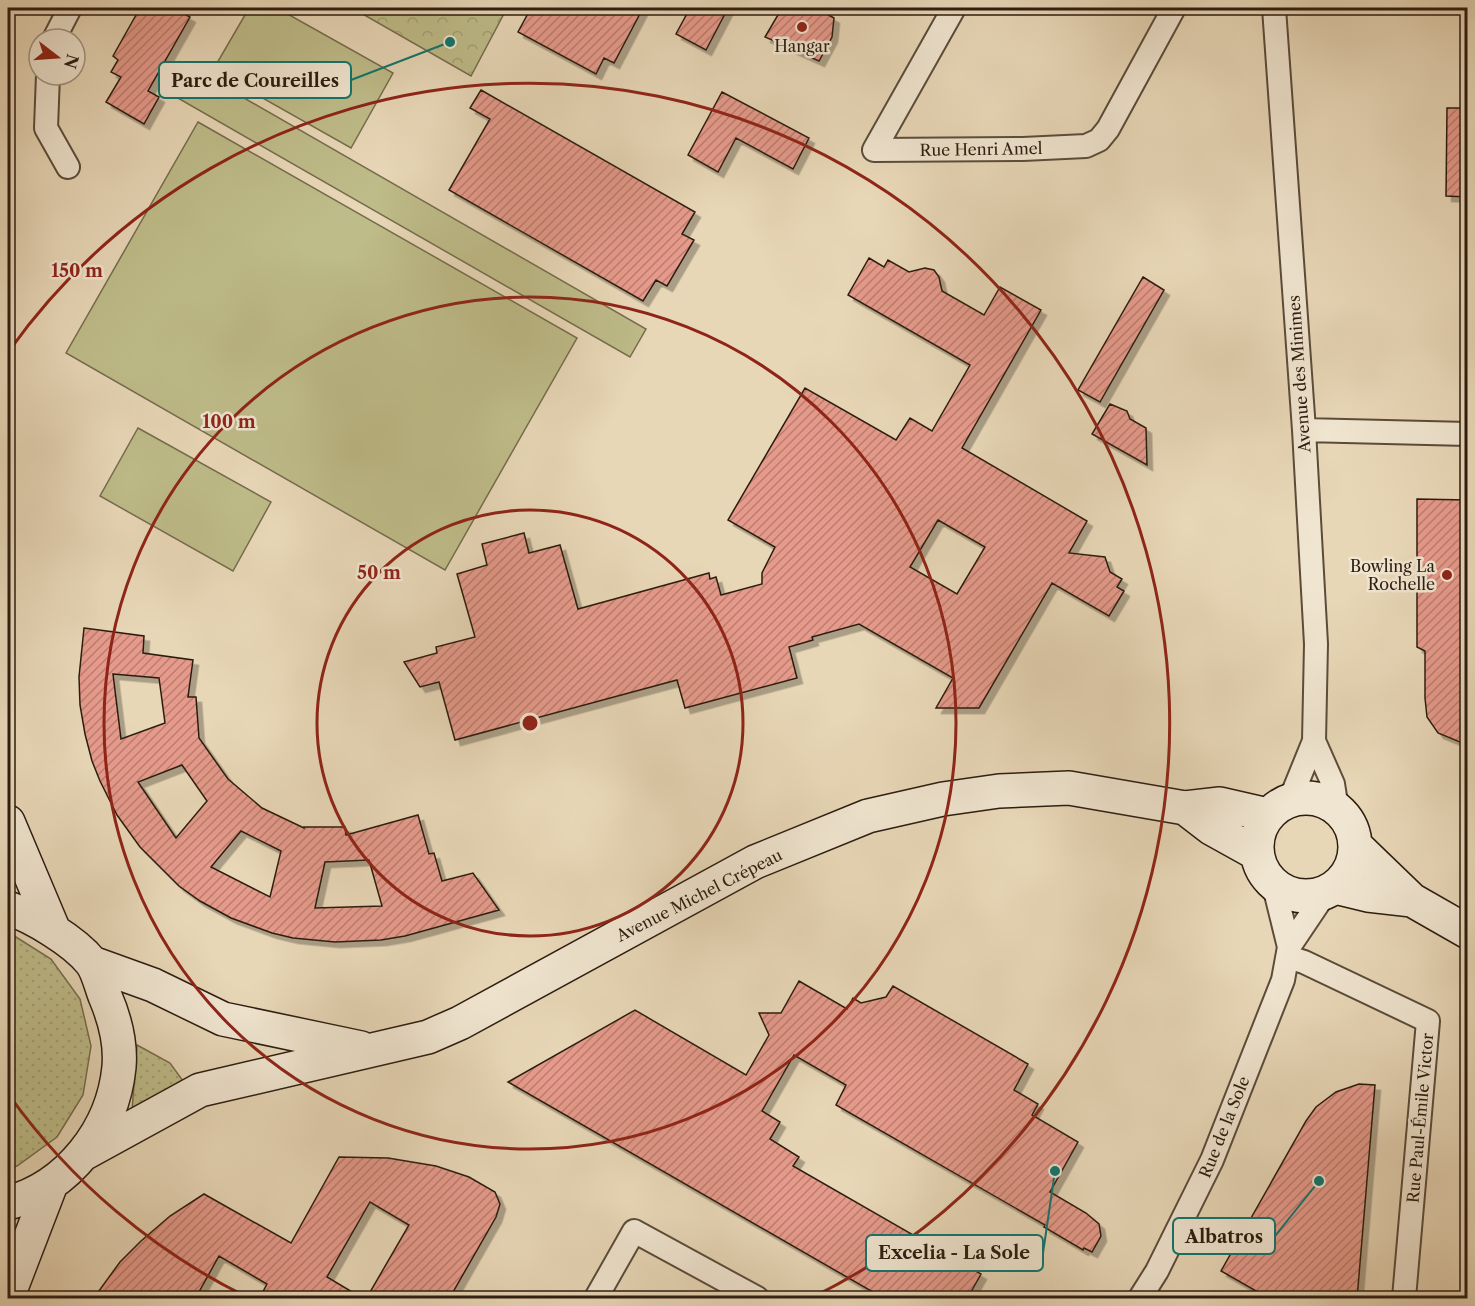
<svg xmlns="http://www.w3.org/2000/svg" width="1475" height="1306" font-family="'Libre Caslon Text',serif">
<style>
.grass{fill:url(#grass-dots);stroke:#756c4d;stroke-width:1.5}
.park{fill:url(#park-crowns);stroke:#756c4d;stroke-width:1.5}
.garden{fill:#bebc89;stroke:#756c4d;stroke-width:1.5}
.building{fill:url(#building-hatch);stroke:#2c1d11;stroke-width:1.5;fill-rule:evenodd;filter:url(#shadow)}
.lines{fill:none;stroke-linecap:round;stroke-linejoin:round}
.street-casing{stroke:#5b4c3a;stroke-width:26}
.secondary-casing{stroke:#2c1d11;stroke-width:36}
.street{stroke:#f0e5d0;stroke-width:22}
.secondary{stroke:#f0e5d0;stroke-width:33}
.ring{fill:none;stroke:#8f2418;stroke-width:3}
.poi-dot{fill:#8f2418;stroke:#f0e5d0;stroke-width:2}
.labels{text-anchor:middle;dominant-baseline:central;stroke-width:5;stroke-linejoin:round;paint-order:stroke}
.poi-label{font-size:16px;fill:#2c1d11;stroke:#f0e5d0}
.street-label{font-size:16px;fill:#2c1d11;stroke:#f0e5d0}
.centre{fill:#8f2418;stroke:#f0e5d0;stroke-width:3}
.ring-label{font-size:18px;text-anchor:middle;font-weight:bold;fill:#8f2418;stroke:#f0e5d0;stroke-width:5;stroke-linejoin:round;paint-order:stroke}
.leader{fill:none;stroke:#0f766e;stroke-width:2}
.callout-dot{fill:#0f766e;stroke:#f0e5d0;stroke-width:2}
.callout{fill:#f0e5d0;stroke:#0f766e;stroke-width:2}
.callout-label{font-size:18px;text-anchor:middle;font-weight:bold;fill:#2c1d11}
</style>
<defs>
<pattern id="grass-dots" width="8" height="8" patternUnits="userSpaceOnUse" patternTransform="scale(1.5)"><rect width="8" height="8" fill="#bebc89"/><path d="M2 2h.1M6 6h.1" fill="none" stroke="#a3a175" stroke-width="1.8" stroke-linecap="round"/></pattern>
<pattern id="park-crowns" width="20" height="18" patternUnits="userSpaceOnUse" patternTransform="scale(1.5)"><rect width="20" height="18" fill="#bebc89"/><path d="M2 6a3 3 0 1 1 6 0M12 15a3 3 0 1 1 6 0" fill="none" stroke="#a3a175"/></pattern>
<pattern id="building-hatch" width="6" height="6" patternUnits="userSpaceOnUse" patternTransform="scale(1.5)"><rect width="6" height="6" fill="#e69a8b"/><path d="M-1 1l2-2M0 6l6-6M5 7l2-2" fill="none" stroke="#bb7d70"/></pattern>
<filter id="shadow"><feDropShadow dx="5.5" dy="5.5" stdDeviation="0" flood-color="#0004"/></filter>
</defs>
<rect width="100%" height="100%" fill="#e8d7b7"/>
<filter id="stains"><feTurbulence type="fractalNoise" baseFrequency=".00333" numOctaves="4"/><feColorMatrix values="0 0 0 0 .2 0 0 0 0 .09 0 0 0 0 .02 0 0 0 .5 -.17"/></filter>
<radialGradient id="worn" r=".72"><stop offset=".6" stop-color="#630" stop-opacity="0"/><stop offset="1" stop-color="#630" stop-opacity=".3"/></radialGradient>
<path class="grass" d="M 8,932 L 51,959 L 80,999 L 91,1046 L 83,1095 L 57,1137 L 17,1166 L 8,1168 Z
M 137,1045 L 170,1063 L 183,1081 L 132,1111 Z"/>
<path class="park" d="M 352,8 L 507,8 L 471,76 Z"/>
<path class="garden" d="M 249,8 L 277,8 L 393,73 L 351,148 L 213,70 Z
M 192,68 L 646,329 L 630,357 L 176,97 Z
M 198,122 L 577,338 L 445,570 L 66,353 Z
M 138,428 L 271,502 L 233,571 L 100,496 Z"/>
<path class="building" d="M 140,8 L 173,8 L 190,17 L 148,91 L 159,97 L 144,124 L 106,102 L 121,77 L 111,72 L 118,60 L 113,56 Z
M 531,8 L 643,8 L 614,63 L 604,58 L 596,74 L 518,32 Z
M 690,8 L 728,8 L 706,50 L 676,34 Z
M 782,8 L 816,8 L 834,18 L 832,37 L 819,61 L 765,37 Z
M 481,90 L 695,212 L 682,234 L 694,240 L 667,286 L 656,280 L 643,301 L 449,190 L 490,119 L 470,108 Z
M 722,92 L 809,138 L 793,169 L 736,138 L 718,172 L 688,155 Z
M 1447,108 L 1467,108 L 1467,197 L 1446,196 Z
M 869,258 L 884,267 L 888,260 L 909,272 L 925,268 L 934,270 L 939,277 L 942,291 L 984,315 L 1000,287 L 1041,310 L 962,448 L 1087,521 L 1069,553 L 1105,557 L 1110,572 L 1122,579 L 1117,587 L 1124,591 L 1109,616 L 1052,583 L 979,708 L 936,708 L 953,678 L 859,624 L 812,637 L 813,640 L 789,647 L 797,678 L 685,708 L 677,680 L 455,740 L 439,682 L 420,687 L 404,662 L 437,653 L 436,647 L 475,637 L 457,574 L 487,565 L 482,544 L 524,533 L 529,553 L 560,545 L 578,609 L 709,573 L 710,579 L 716,577 L 721,595 L 762,584 L 762,573 L 775,547 L 728,520 L 805,388 L 896,440 L 910,418 L 932,431 L 970,365 L 848,295 ZM 938,520 L 985,547 L 957,594 L 910,567 Z
M 1143,277 L 1164,290 L 1100,402 L 1078,390 Z
M 1110,404 L 1127,411 L 1130,419 L 1146,428 L 1147,465 L 1092,434 Z
M 1417,499 L 1467,500 L 1467,745 L 1438,733 L 1427,717 L 1425,698 L 1425,651 L 1417,647 Z
M 84,628 L 144,636 L 143,653 L 193,660 L 188,697 L 196,697 L 199,738 L 228,779 L 262,808 L 304,828 L 304,827 L 345,827 L 346,835 L 418,815 L 429,854 L 434,853 L 442,881 L 473,873 L 499,910 L 405,936 L 381,940 L 335,942 L 293,938 L 272,933 L 231,918 L 200,901 L 179,886 L 140,847 L 117,815 L 100,781 L 92,761 L 85,734 L 80,705 L 79,677 ZM 113,674 L 159,678 L 165,723 L 121,739 ZM 182,765 L 207,801 L 176,838 L 138,782 ZM 241,831 L 281,851 L 270,897 L 211,867 ZM 369,860 L 382,906 L 315,908 L 325,862 Z
M 799,981 L 847,1009 L 853,998 L 861,1003 L 886,997 L 893,986 L 1028,1064 L 1014,1090 L 1038,1104 L 1032,1115 L 1078,1142 L 1050,1192 L 1086,1213 L 1099,1224 L 1101,1236 L 1092,1252 L 1084,1248 L 1083,1250 L 1044,1227 L 1045,1225 L 836,1105 L 846,1085 L 794,1055 L 762,1111 L 780,1122 L 770,1139 L 799,1157 L 793,1166 L 981,1274 L 967,1299 L 885,1299 L 508,1082 L 635,1010 L 746,1075 L 769,1035 L 759,1013 L 781,1013 Z
M 1359,1084 L 1375,1085 L 1357,1299 L 1270,1299 L 1221,1271 L 1306,1121 L 1316,1107 L 1336,1092 Z
M 339,1157 L 388,1158 L 436,1166 L 469,1177 L 495,1192 L 500,1204 L 496,1217 L 449,1299 L 366,1299 L 409,1225 L 370,1202 L 327,1277 L 364,1299 L 259,1299 L 267,1284 L 219,1256 L 195,1299 L 93,1299 L 120,1262 L 141,1241 L 170,1216 L 204,1194 L 291,1243 Z"/>
<g class="lines">
<defs>
<path id="street" d="M 954,8 L 874,150 L 1023,149 L 1086,146 L 1099,140 L 1108,129 L 1174,8
M 1274,8 L 1304,430 L 1316,644 L 1314,741 L 1290,800
M 54,39 L 70,8
M 48,75 L 46,128 L 68,167
M 1304,430 L 1468,434
M 1314,741 L 1333,784 L 1337,809
M 1289,947 L 1326,892
M 1288,957 L 1304,962 L 1428,1021 L 1404,1298
M 596,1298 L 634,1231 L 757,1298
M 1140,1298 L 1157,1271 L 1212,1160 L 1283,980 L 1289,947 L 1274,886"/>
<path id="secondary" d="M1257 847a49 49 0 1 1 98 0a49 49 0 1 1-98 0Z
M 1185,808 L 1211,828 L 1256,853
M 8,822 L 54,931
M 1355,845 L 1412,900 L 1468,932
M 1335,887 L 1368,895 L 1412,900
M 8,908 C 34,917 74,941 91,962 C 98,971 101,986 105,996 C 114,1017 121,1044 119,1067 C 113,1130 68,1187 8,1203
M 92,963 L 153,985 L 223,1019 L 361,1048
M 85,1153 L 200,1090 L 428,1037 L 460,1023 L 755,862 L 868,816 L 943,799 L 999,791 L 1069,788 L 1185,808 L 1220,804 L 1268,815
M 8,1296 L 51,1184"/>
</defs>
<use href="#street" class="street-casing"/>
<use href="#secondary" class="secondary-casing"/>
<use href="#street" class="street"/>
<use href="#secondary" class="secondary"/>
</g>
<g class="ring">
<circle cx="530" cy="723" r="213"/>
<circle cx="530" cy="723" r="426"/>
<path d="M249 1298A640 640 0 0 1 9 1095M9 351A640 640 0 1 1 811 1298"/>
</g>
<g class="poi-dot">
<circle cx="802" cy="27" r="6"/>
<circle cx="1447" cy="575" r="6"/>
</g>
<g class="labels">
<g class="poi-label">
<text x="802" y="46">Hangar</text>
<text x="1435" y="566" text-anchor="end">Bowling La<tspan x="1435" dy="18">Rochelle</tspan></text>
</g>
<g class="street-label">
<text transform="translate(981 149) rotate(-1)">Rue Henri Amel</text>
<text transform="translate(1299 374) rotate(-94)">Avenue des Minimes</text>
<text transform="translate(699 895) rotate(-27)">Avenue Michel Crépeau</text>
<text transform="translate(1420 1118) rotate(-85)">Rue Paul-Émile Victor</text>
<text transform="translate(1224 1127) rotate(-68)">Rue de la Sole</text>
</g>
</g>
<circle cx="530" cy="723" r="9" class="centre"/>
<g class="ring-label">
<text x="77" y="277">150 m</text>
<text x="229" y="428">100 m</text>
<text x="379" y="579">50 m</text>
</g>
<path class="leader" d="M450 42L351 80M1319 1181L1275 1236M1055 1171L1043 1253"/>
<g class="callout-dot">
<circle cx="450" cy="42" r="6"/>
<circle cx="1319" cy="1181" r="6"/>
<circle cx="1055" cy="1171" r="6"/>
</g>
<g class="callout">
<rect x="159" y="62" width="192" height="36" rx="6"/>
<rect x="1173" y="1218" width="102" height="36" rx="6"/>
<rect x="866" y="1235" width="177" height="36" rx="6"/>
</g>
<g class="callout-label">
<text x="255" y="87">Parc de Coureilles</text>
<text x="1224" y="1243">Albatros</text>
<text x="954" y="1259">Excelia - La Sole</text>
</g>
<rect width="1475" height="1306" fill="none" stroke="#e8d7b7" stroke-width="30"/>
<rect x="9" y="9" width="1457" height="1288" fill="none" stroke="#2c1d11" stroke-width="3"/>
<rect x="15" y="15" width="1445" height="1276" fill="none" stroke="#2c1d11" stroke-width="1.5"/>
<g transform="translate(57 57) rotate(107)"><circle r="28" fill="#f0e5d0" stroke="#a29584" stroke-width="1.5"/>
<path d="M0-4.5L10 22L0 15L-10 22Z" fill="#8f2418"/>
<text y="-9" font-size="16" font-weight="bold" text-anchor="middle" fill="#2c1d11">N</text>
</g>
<rect width="100%" height="100%" filter="url(#stains)"/>
<rect width="100%" height="100%" fill="url(#worn)"/>
</svg>
